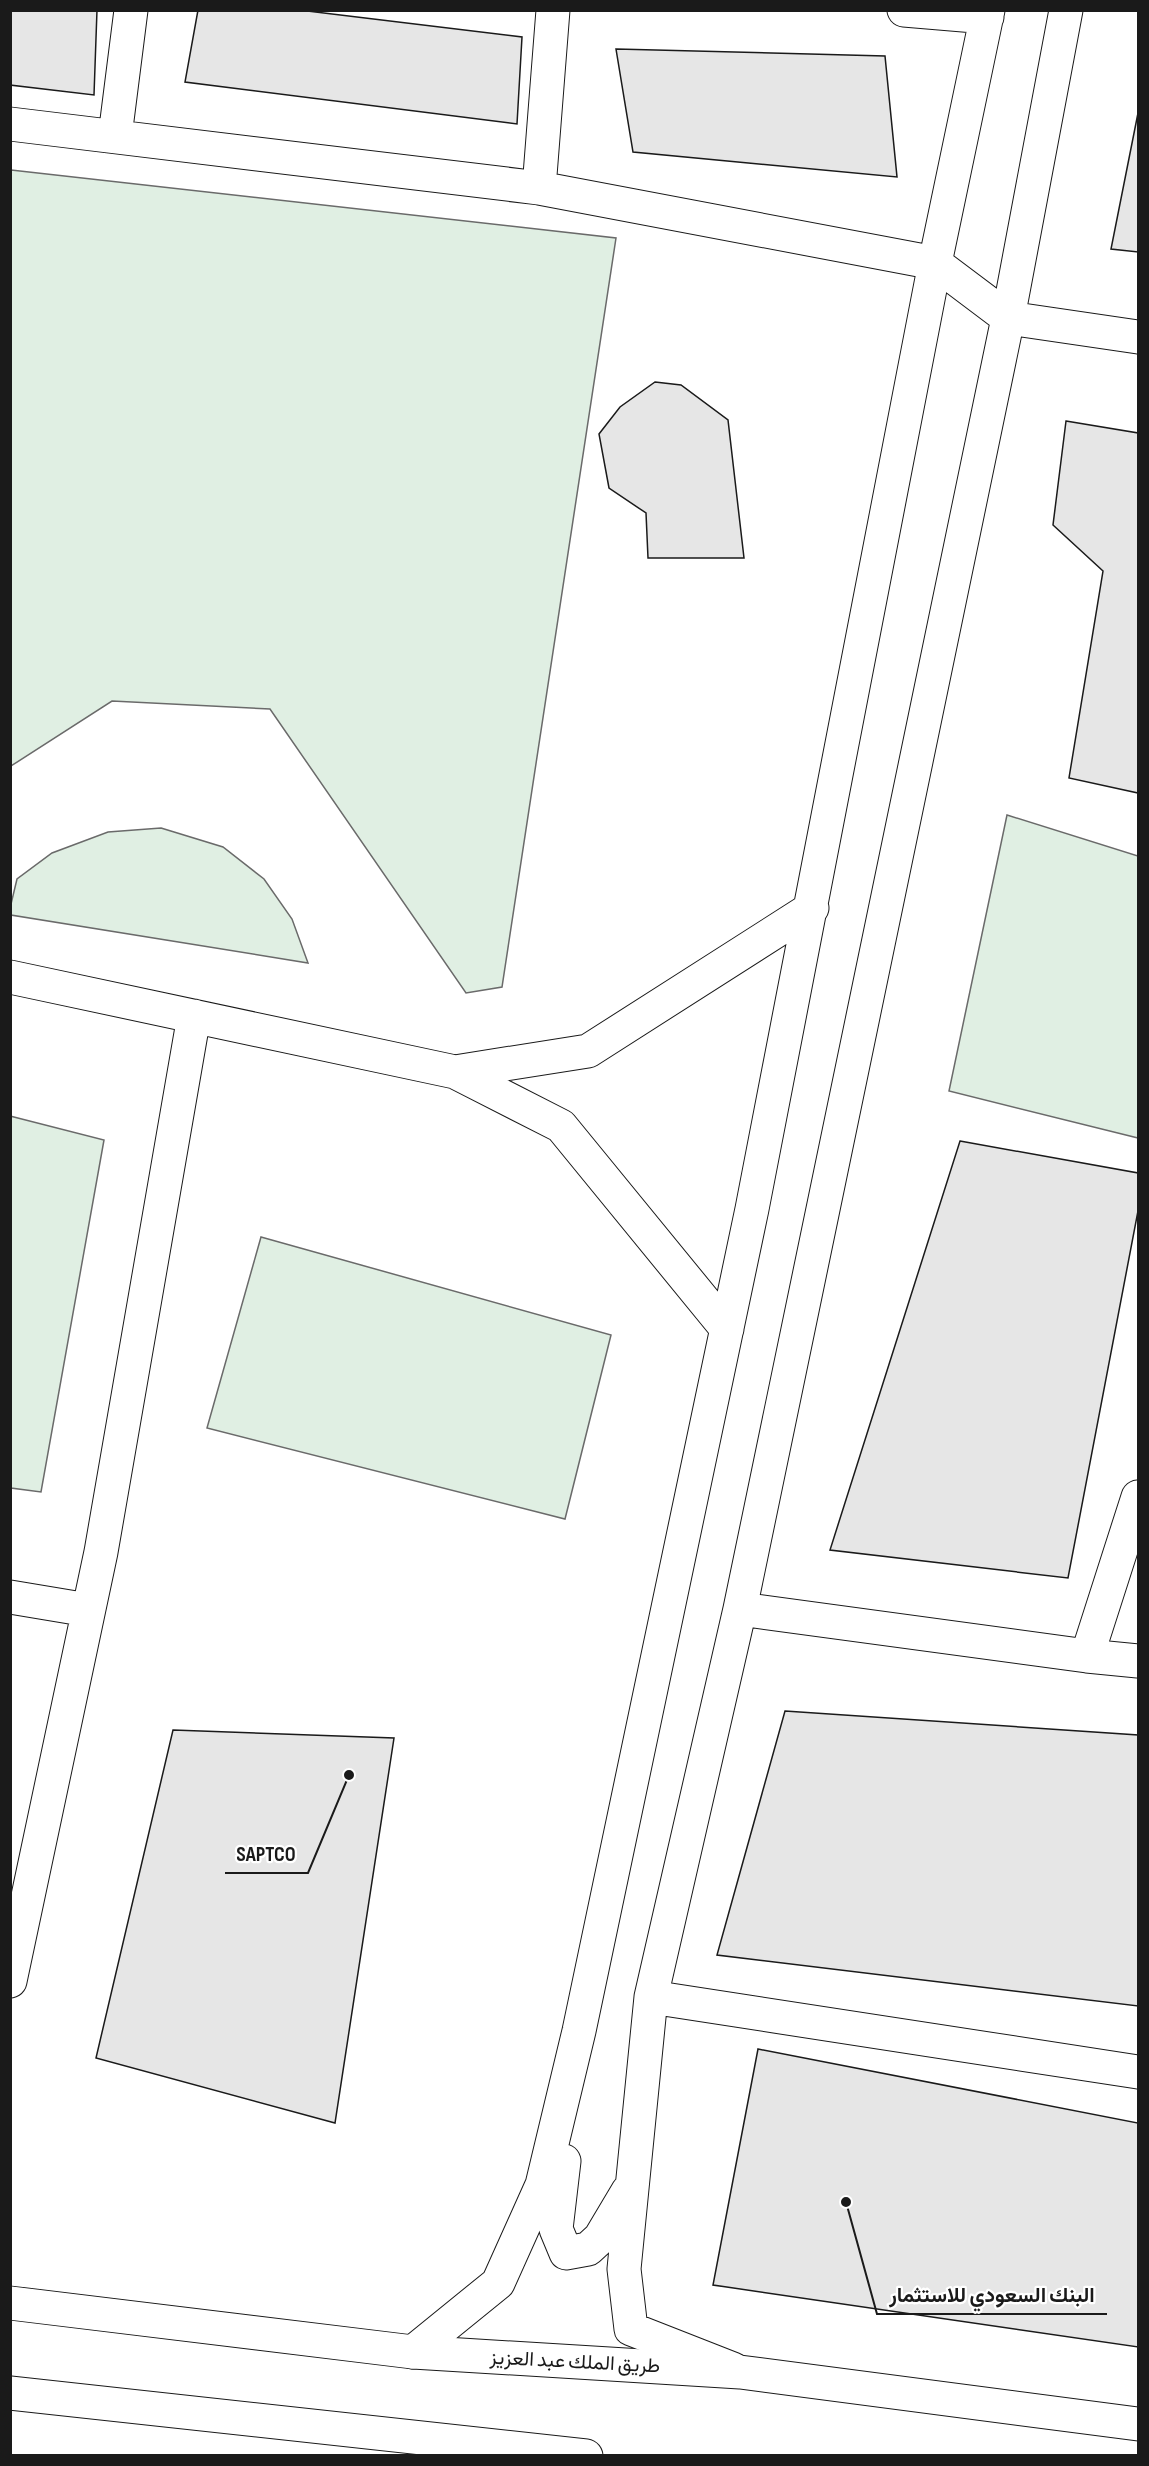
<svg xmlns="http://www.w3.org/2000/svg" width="1149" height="2466" font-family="'Sofia Sans Condensed',Vazirmatn,sans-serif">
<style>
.green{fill:#e0efe3;stroke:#6a6a6a;stroke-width:1.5}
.building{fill:#e6e6e6;stroke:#1a1a1a;stroke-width:1.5}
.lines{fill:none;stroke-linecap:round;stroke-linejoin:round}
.minor-casing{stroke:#1a1a1a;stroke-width:35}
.highway-casing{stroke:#1a1a1a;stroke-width:35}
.minor{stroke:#fff;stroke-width:33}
.highway{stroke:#fff;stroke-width:33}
.labels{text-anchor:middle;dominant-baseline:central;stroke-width:4.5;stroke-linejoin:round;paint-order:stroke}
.street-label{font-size:20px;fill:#1a1a1a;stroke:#fff}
.leader{fill:none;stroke:#1a1a1a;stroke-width:2}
.callout-dot{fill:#1a1a1a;stroke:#fff;stroke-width:2}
.callout-label{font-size:21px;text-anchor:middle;font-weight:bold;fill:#1a1a1a;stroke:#fff;stroke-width:4.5;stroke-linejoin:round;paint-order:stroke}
</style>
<rect width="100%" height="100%" fill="#fff"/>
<path class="green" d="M 11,170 L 616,238 L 502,987 L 466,993 L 270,709 L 112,701 L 11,766 Z
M 1007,815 L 1138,856 L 1138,1138 L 949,1091 Z
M 161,828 L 223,847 L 264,879 L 292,919 L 308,963 L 11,915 L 11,904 L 17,879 L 52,853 L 108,832 Z
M 10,1116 L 104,1140 L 41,1492 L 11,1488 Z
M 261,1237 L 611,1335 L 565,1519 L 207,1428 Z"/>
<path class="building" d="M 10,10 L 97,10 L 94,95 L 10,85 Z
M 198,10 L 299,10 L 522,37 L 517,124 L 185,82 Z
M 616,49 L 885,56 L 897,177 L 633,152 Z
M 1138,113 L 1138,252 L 1111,249 Z
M 655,382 L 681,385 L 728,420 L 744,558 L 648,558 L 646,513 L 609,488 L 599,434 L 620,407 Z
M 1066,421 L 1138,433 L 1138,793 L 1069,778 L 1103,571 L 1053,525 Z
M 960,1141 L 1138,1173 L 1138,1211 L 1068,1578 L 830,1550 Z
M 785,1711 L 1138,1735 L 1138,2006 L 717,1955 Z
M 173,1730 L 394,1738 L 335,2123 L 96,2058 Z
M 758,2049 L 1138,2123 L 1138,2347 L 713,2285 Z"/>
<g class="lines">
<defs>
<path id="minor" d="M 904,10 L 987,17
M 10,124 L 539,188 L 935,263 L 1008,318 L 1138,337
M 115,136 L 131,10
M 539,188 L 553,10
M 10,977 L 455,1072 L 561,1126 L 727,1329
M 455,1072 L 588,1051 L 812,908
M 10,1597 L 88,1610
M 740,1609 L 1087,1656 L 1138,1497
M 1087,1656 L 1138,1661
M 10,1981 L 101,1552 L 194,1016
M 651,1997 L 1138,2072
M 564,2161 L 556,2229 L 566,2253 L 588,2249 L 600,2238 L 628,2191
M 413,2352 L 498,2283 L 542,2185 L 579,2031 L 752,1209 L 935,263 L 988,10
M 733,2369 L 631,2329 L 624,2269 L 651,1997 L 740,1609 L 1008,318 L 1066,10"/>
<path id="highway" d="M 10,2303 L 413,2352 L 740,2372 L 1138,2424
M 10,2393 L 586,2456"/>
</defs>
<use href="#minor" class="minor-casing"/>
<use href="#highway" class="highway-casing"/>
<use href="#minor" class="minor"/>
<use href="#highway" class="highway"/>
</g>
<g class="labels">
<g class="street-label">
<text transform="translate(575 2362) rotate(3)">طريق الملك عبد العزيز</text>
</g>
</g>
<path class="leader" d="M349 1775L308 1873H225M846 2202L877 2314H1107"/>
<g class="callout-dot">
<circle cx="349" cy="1775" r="6"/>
<circle cx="846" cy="2202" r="6"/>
</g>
<g class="callout-label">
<text x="266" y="1861">SAPTCO</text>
<text x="992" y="2302">البنك السعودي للاستثمار</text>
</g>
<rect width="1149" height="2466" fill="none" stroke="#1a1a1a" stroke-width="24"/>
</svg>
